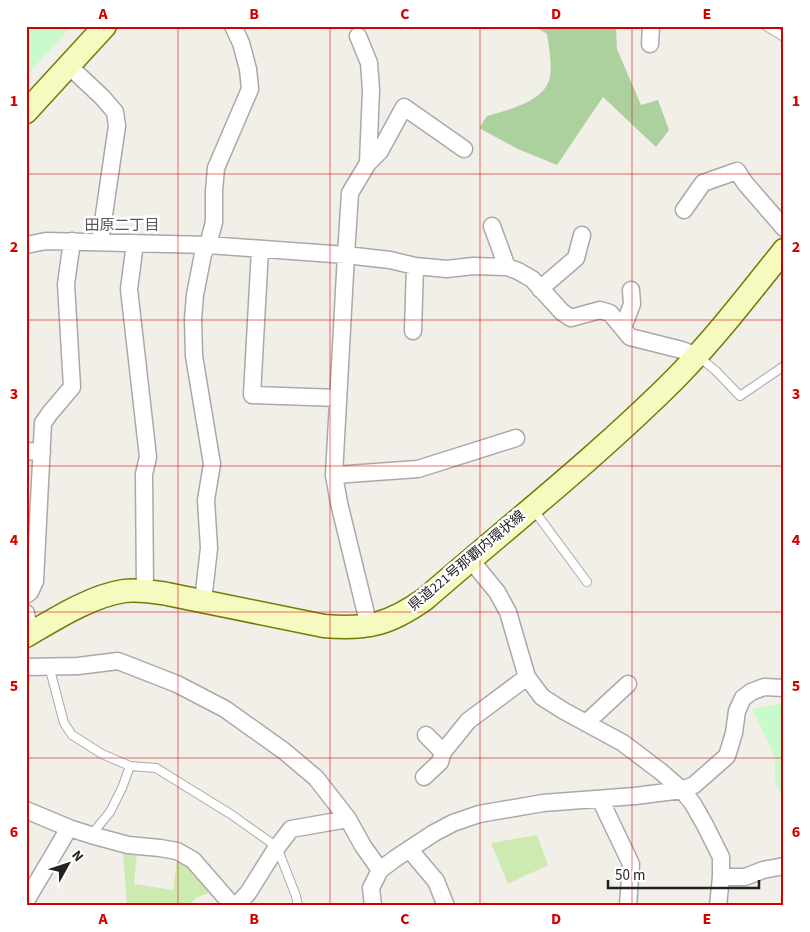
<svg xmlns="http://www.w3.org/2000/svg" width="810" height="932" font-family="'Source Sans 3','Noto Sans JP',sans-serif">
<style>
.grass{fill:#cdebb0}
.forest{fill:#add19e}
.park{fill:#c8facc}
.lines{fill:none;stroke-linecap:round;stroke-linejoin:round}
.lane-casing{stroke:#a9a9a9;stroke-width:10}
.street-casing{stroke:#a9a9a9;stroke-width:19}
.secondary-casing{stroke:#707d05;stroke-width:25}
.lane{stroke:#fff;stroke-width:8}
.street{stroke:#fff;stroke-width:16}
.secondary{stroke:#f7fabf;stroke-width:22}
.grid{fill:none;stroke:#d40000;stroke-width:1;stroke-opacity:0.55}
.labels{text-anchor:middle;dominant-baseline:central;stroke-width:5;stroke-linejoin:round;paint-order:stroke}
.street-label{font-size:14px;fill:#222;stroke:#fff}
.neighbourhood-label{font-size:15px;fill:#555;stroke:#fff}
.neatline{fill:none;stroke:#d40000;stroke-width:2}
.grid-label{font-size:16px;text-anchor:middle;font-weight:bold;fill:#d40000}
</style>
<rect width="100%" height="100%" fill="#f2efe9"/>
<path class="grass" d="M 537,835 L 548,865 L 508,884 L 491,843 Z
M 137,852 L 134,884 L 173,890 L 177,860 L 194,868 L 213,891 L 196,898 L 188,906 L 127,906 L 123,853 Z"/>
<path class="forest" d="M 534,26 L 616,26 L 617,49 L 641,105 L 658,100 L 669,130 L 656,147 L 603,97 L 557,165 L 518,149 L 479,128 L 487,116 C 507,110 545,102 550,77 C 552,63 549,48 547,34 Z"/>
<path class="park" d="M 26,26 L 72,26 L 26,76 Z
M 784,703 L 784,801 L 775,781 L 775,757 L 752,709 Z"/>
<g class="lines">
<defs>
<path id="lane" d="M 766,26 L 784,37
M 699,357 L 716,371 L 740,396 L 784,366
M 533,509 L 587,582
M 49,666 L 64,723 L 72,735 L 102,754 L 130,766 L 156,768 L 232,815 L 277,847 L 296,896 L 298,906
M 91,835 L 110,812 L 122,788 L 130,766"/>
<path id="street" d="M 358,36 L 369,63 L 371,90 L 368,163 L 350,193 L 346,255 L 334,475 L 339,503 L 369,626
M 650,44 L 651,26
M 69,66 L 102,97 L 115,112 L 117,126 L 100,242
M 368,163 L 380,151 L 404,107 L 464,149
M 684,210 L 703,183 L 737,171 L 745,183 L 784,228
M 492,226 L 507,267
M 135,243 L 129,289 L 148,457 L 144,474 L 145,590
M 26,245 L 46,241 L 208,245 L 346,255 L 390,260 L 415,266 L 447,269 L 473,266 L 507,267 L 518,271 L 532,279 L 562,312 L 571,318 L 600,310 L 610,313 L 630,337 L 682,350 L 697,356
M 260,249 L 252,395 L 338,398
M 540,289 L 576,258 L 582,235
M 623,328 L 632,304 L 631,290
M 413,331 L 415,266
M 26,451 L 42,452
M 334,475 L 418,469 L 516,438
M 470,559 L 497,592 L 508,612 L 527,677 L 542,697 L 564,711 L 623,743 L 660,771 L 682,790 L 693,804 L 705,825 L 721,857 L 721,877 L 718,906
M 26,595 L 30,592 L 35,581 L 43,423 L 50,413 L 72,387 L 66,284 L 72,241
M 203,601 L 209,548 L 206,500 L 212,464 L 194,356 L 193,319 L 195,295 L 203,254 L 208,245 L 214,222 L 214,191 L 216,168 L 250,89 L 248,69 L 241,43 L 233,26
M 26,613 L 30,634
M 26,667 L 78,666 L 118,661 L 177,684 L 225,709 L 284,751 L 316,778 L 348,819 L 363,846 L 380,870 L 371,888 L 373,906
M 586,723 L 628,684
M 426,735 L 443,752
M 424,777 L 440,762 L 443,752 L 468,721 L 527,677
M 600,799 L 631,864 L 628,906
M 26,810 L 69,828 L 91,835 L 128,845 L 160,848 L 177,851 L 193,860 L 233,906
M 409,849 L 436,881 L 446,906
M 380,870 L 396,858 L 434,833 L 453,823 L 479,814 L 543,803 L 635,796 L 682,790 L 694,785 L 727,756 L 734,733 L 737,711 L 743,698 L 751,692 L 764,687 L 784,688
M 721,877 L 745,877 L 763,870 L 784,866
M 26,901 L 69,828
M 236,906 L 248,893 L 275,850 L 291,829 L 348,819"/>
<path id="secondary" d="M 26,112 L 105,26
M 26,636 C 55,619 91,596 124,591 C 139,589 153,592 167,594 L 324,626 C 367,630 390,624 425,599 C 509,526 597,457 676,378 C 715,338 749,294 784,250"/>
</defs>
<use href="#lane" class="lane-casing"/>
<use href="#street" class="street-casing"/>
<use href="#secondary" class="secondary-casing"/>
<use href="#lane" class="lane"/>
<use href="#street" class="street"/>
<use href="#secondary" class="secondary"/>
</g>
<path class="grid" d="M 178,26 L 178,906M 330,26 L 330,906M 480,26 L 480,906M 632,26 L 632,906M 26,174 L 784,174M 26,320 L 784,320M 26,466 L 784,466M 26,612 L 784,612M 26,758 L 784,758"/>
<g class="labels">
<g class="street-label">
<text transform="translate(467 561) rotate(-40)">県道221号那覇内環状線</text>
</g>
<g class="neighbourhood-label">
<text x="122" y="225">田原二丁目</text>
</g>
</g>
<rect width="810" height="932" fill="none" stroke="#ffffff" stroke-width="55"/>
<g transform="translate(68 864) rotate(50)" stroke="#ffffff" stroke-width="4" paint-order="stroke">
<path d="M0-4L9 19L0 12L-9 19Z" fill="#222222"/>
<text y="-8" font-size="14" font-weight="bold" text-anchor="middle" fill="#222222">N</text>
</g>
<path d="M608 880v8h151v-8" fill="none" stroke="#222222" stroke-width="2.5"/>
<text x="615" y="880" font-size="15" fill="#222222" stroke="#ffffff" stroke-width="4" paint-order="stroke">50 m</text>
<rect x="28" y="28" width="754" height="876" class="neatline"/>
<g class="grid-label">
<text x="103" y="19">A</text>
<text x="254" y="19">B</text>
<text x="405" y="19">C</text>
<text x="556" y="19">D</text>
<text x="707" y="19">E</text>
<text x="14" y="106">1</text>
<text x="796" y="106">1</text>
<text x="14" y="252">2</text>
<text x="796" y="252">2</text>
<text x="14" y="399">3</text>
<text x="796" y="399">3</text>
<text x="14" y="545">4</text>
<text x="796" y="545">4</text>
<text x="14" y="691">5</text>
<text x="796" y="691">5</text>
<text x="14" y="837">6</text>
<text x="796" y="837">6</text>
<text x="103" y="924">A</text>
<text x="254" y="924">B</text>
<text x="405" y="924">C</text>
<text x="556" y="924">D</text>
<text x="707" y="924">E</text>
</g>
</svg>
